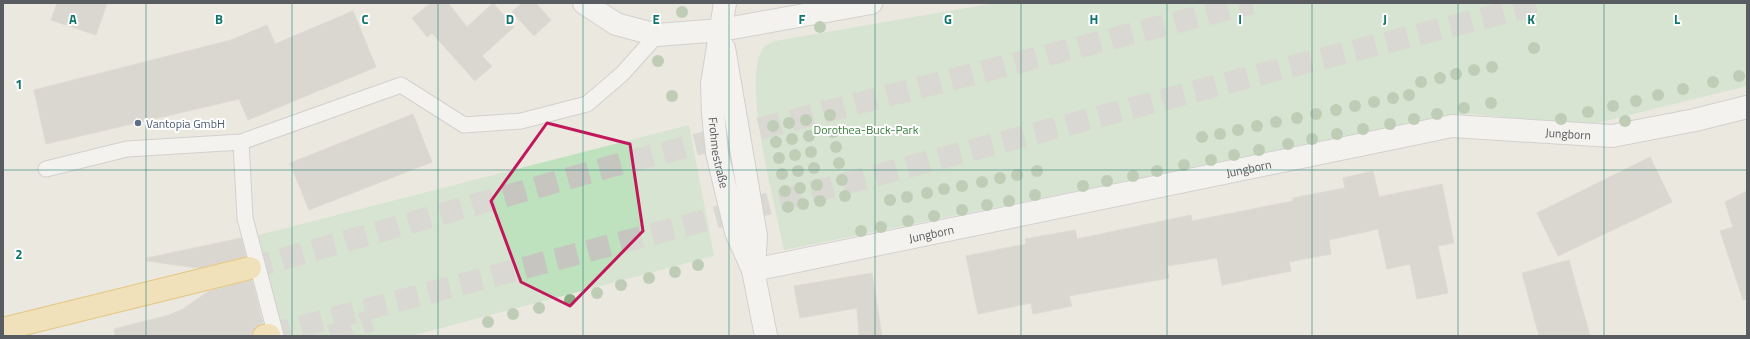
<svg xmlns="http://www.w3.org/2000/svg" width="1750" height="339" font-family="'Titillium Web',sans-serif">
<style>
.green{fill:#bee1be}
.building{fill:#c6c3be;stroke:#cfcabf}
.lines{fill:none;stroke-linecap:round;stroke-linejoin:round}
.highway-tunnel{stroke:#c6c5c0;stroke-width:22;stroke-dasharray:22 11;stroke-linecap:butt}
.lane-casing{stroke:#b3b6ba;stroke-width:17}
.street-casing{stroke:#b3b6ba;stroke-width:24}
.secondary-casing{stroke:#b2b5ba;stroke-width:24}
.highway-casing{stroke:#dc9c0f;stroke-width:24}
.lane{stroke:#fff;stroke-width:15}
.street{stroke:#fff;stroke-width:22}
.secondary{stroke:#fff;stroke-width:22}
.highway{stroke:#f5da8d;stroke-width:22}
.tree{fill:#89ae86}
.marked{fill:none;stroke:#c2185b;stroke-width:3;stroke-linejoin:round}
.grid{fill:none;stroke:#0f766e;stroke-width:1;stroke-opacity:0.55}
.service-dot{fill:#5c6f8a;stroke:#fff;stroke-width:1.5}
.labels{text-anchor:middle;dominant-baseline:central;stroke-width:4;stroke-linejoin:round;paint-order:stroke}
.service-label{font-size:12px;fill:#4e5e75;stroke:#fff;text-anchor:start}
.park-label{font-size:12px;fill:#397f3c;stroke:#fff}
.street-label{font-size:12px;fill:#595c60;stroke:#fff}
.grid-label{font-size:13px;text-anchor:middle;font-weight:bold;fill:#0f766e;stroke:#fff;stroke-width:4;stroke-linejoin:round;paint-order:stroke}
</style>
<rect width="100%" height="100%" fill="#ebe8e0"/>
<path class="green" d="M 995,3 L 1747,3 L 1747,86 L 1585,126 L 1464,113 L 784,250 C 776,209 742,83 762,50 C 765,45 770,43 775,41 Z
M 689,125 L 714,256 L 411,336 L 282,336 L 255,236 Z"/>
<path class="building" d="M 57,3 L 107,3 L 96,35 L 51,20 Z
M 431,3 L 448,3 L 467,27 L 493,3 L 514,27 L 482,56 L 492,66 L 475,81 L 432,33 L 427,37 L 412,18 Z
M 522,3 L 536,3 L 551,20 L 534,36 L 512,12 Z
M 353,11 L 376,67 L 248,120 L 239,99 L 46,144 L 34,90 L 231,40 L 267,25 L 275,44 Z
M 413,114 L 432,162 L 309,210 L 290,163 Z
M 1650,157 L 1672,202 L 1558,256 L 1537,213 Z
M 1373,171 L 1379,197 L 1442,184 L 1454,243 L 1438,246 L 1448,293 L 1417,299 L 1410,264 L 1387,269 L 1378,229 L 1329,240 L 1331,254 L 1289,262 L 1291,271 L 1222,285 L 1217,258 L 1167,266 L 1169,278 L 1069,296 L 1072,306 L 1033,314 L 1031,303 L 978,314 L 966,256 L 1026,244 L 1025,239 L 1075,230 L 1077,239 L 1191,215 L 1192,221 L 1293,201 L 1293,198 L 1345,188 L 1343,178 Z
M 1747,191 L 1747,299 L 1743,300 L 1720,231 L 1733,227 L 1725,202 Z
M 241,238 L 246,256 L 199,268 L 147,261 L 147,258 Z
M 1569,260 L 1590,336 L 1539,336 L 1522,273 Z
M 872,273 L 882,336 L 859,336 L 857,308 L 800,318 L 794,286 Z
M 252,280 L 263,323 L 255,327 L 252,336 L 115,336 L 114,329 L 169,315 L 183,309 L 209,291 Z"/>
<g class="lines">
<path class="highway-tunnel" d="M 250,268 L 616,165 L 1252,3
M 269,335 L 1261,74 L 1544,3
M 331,336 L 371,320"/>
<defs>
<path id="lane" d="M 241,142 L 245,218 L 276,336
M 46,169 L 127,149 L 241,142 L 401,85 L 464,125 L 521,121 L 587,104 L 622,74 L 657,35"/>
<g id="street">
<path d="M 584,3 L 616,24 L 657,35 L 721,30 L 871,3"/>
<path id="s1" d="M 753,270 L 1452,126 L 1612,136 L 1695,120 L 1747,107"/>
</g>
<g id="secondary">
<path id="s2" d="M 725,3 L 712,84 L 713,113 L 717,153 L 736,232 L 753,270 L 766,336"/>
<path d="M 724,48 L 756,236 L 754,269"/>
</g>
<path id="highway" d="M 3,329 L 250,268
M 264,336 L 269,335"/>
</defs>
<use href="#lane" class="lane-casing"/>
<use href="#street" class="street-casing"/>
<use href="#secondary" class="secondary-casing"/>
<use href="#highway" class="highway-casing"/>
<use href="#lane" class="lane"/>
<use href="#street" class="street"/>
<use href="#secondary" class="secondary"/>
<use href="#highway" class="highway"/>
</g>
<g class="tree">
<circle cx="682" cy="12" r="6"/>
<circle cx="820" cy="27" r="6"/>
<circle cx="1534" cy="48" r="6"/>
<circle cx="658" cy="61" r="6"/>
<circle cx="1492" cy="67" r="6"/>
<circle cx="1474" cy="70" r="6"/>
<circle cx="1456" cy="74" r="6"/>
<circle cx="1739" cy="76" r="6"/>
<circle cx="1440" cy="78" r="6"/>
<circle cx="1421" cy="82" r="6"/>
<circle cx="1713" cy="82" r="6"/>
<circle cx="1683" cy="89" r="6"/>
<circle cx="1409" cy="95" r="6"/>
<circle cx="1658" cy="95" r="6"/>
<circle cx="672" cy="96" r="6"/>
<circle cx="1393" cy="98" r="6"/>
<circle cx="1636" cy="101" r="6"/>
<circle cx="1374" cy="102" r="6"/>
<circle cx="1491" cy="103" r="6"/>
<circle cx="1355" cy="106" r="6"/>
<circle cx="1613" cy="106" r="6"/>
<circle cx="1464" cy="108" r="6"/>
<circle cx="1336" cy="110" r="6"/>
<circle cx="1588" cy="112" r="6"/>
<circle cx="1316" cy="114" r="6"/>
<circle cx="1437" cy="114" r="6"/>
<circle cx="830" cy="115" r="6"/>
<circle cx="1297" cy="118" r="6"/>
<circle cx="1414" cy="119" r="6"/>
<circle cx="1561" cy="119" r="6"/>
<circle cx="806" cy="120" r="6"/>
<circle cx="1625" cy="121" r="6"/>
<circle cx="1276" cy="122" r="6"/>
<circle cx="789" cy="123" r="6"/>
<circle cx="1390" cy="124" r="6"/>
<circle cx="773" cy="126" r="6"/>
<circle cx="1257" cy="126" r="6"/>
<circle cx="1363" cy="129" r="6"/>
<circle cx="1238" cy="130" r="6"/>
<circle cx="833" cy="132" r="6"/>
<circle cx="1220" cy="134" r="6"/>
<circle cx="1337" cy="134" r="6"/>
<circle cx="809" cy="136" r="6"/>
<circle cx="1202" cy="137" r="6"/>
<circle cx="792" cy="139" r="6"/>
<circle cx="1312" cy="139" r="6"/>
<circle cx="776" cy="142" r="6"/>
<circle cx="1288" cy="144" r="6"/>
<circle cx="836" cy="147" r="6"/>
<circle cx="1259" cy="150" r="6"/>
<circle cx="811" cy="152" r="6"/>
<circle cx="795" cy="155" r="6"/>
<circle cx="1234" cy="155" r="6"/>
<circle cx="779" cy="158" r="6"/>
<circle cx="1211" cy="160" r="6"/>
<circle cx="839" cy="163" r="6"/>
<circle cx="1184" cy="165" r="6"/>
<circle cx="814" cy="168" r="6"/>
<circle cx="798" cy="171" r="6"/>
<circle cx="1037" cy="171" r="6"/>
<circle cx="1157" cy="171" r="6"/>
<circle cx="782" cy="174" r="6"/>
<circle cx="1017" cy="175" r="6"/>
<circle cx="1133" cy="176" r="6"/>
<circle cx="1000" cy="178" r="6"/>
<circle cx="842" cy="180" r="6"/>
<circle cx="1107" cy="181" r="6"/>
<circle cx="982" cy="182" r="6"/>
<circle cx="817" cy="185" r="6"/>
<circle cx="962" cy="186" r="6"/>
<circle cx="1083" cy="186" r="6"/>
<circle cx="800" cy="188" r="6"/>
<circle cx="944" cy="189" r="6"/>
<circle cx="785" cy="191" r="6"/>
<circle cx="927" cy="193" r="6"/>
<circle cx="1035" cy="195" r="6"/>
<circle cx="845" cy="196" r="6"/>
<circle cx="907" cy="197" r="6"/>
<circle cx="890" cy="200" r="6"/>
<circle cx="820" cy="201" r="6"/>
<circle cx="1009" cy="201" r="6"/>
<circle cx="803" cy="204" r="6"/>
<circle cx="987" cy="205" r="6"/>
<circle cx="788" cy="207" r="6"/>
<circle cx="962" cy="210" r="6"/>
<circle cx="934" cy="216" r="6"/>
<circle cx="908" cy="221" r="6"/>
<circle cx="881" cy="227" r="6"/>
<circle cx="861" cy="231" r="6"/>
<circle cx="698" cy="265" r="6"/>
<circle cx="675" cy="272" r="6"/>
<circle cx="649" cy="278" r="6"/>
<circle cx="621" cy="285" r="6"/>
<circle cx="597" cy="293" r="6"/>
<circle cx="570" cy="300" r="6"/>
<circle cx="539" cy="308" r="6"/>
<circle cx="513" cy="314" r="6"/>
<circle cx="488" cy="322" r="6"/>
</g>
<path d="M0 0H1750V339H0ZM 547,123 L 630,144 L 643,231 L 570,306 L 521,282 L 491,201 Z" fill="#ebe8e0" fill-opacity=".55" fill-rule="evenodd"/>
<path class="marked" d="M 547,123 L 630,144 L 643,231 L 570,306 L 521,282 L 491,201 Z"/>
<path class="grid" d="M 146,3 L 146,336M 292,3 L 292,336M 438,3 L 438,336M 583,3 L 583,336M 729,3 L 729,336M 875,3 L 875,336M 1021,3 L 1021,336M 1167,3 L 1167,336M 1312,3 L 1312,336M 1458,3 L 1458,336M 1604,3 L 1604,336M 3,170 L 1747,170"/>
<circle class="service-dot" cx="138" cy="123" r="4"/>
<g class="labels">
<g class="service-label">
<text x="146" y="123">Vantopia GmbH</text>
</g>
<g class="park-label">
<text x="866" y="129">Dorothea-Buck-Park</text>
</g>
<g class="street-label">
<text stroke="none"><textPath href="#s1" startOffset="830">Jungborn</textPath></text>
<text stroke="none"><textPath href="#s2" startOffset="151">Frohmestraße</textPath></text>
<text stroke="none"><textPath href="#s1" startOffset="506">Jungborn</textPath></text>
<text stroke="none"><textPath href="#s1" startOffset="182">Jungborn</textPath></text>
</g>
</g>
<g class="grid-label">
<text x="73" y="24">A</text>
<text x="219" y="24">B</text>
<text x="365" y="24">C</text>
<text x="510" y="24">D</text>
<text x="656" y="24">E</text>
<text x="802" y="24">F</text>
<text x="948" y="24">G</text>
<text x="1094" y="24">H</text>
<text x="1240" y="24">I</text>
<text x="1385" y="24">J</text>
<text x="1531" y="24">K</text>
<text x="1677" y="24">L</text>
<text x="19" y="89">1</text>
<text x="19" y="259">2</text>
</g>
<rect width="1750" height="339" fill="none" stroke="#595c60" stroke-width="8"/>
</svg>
